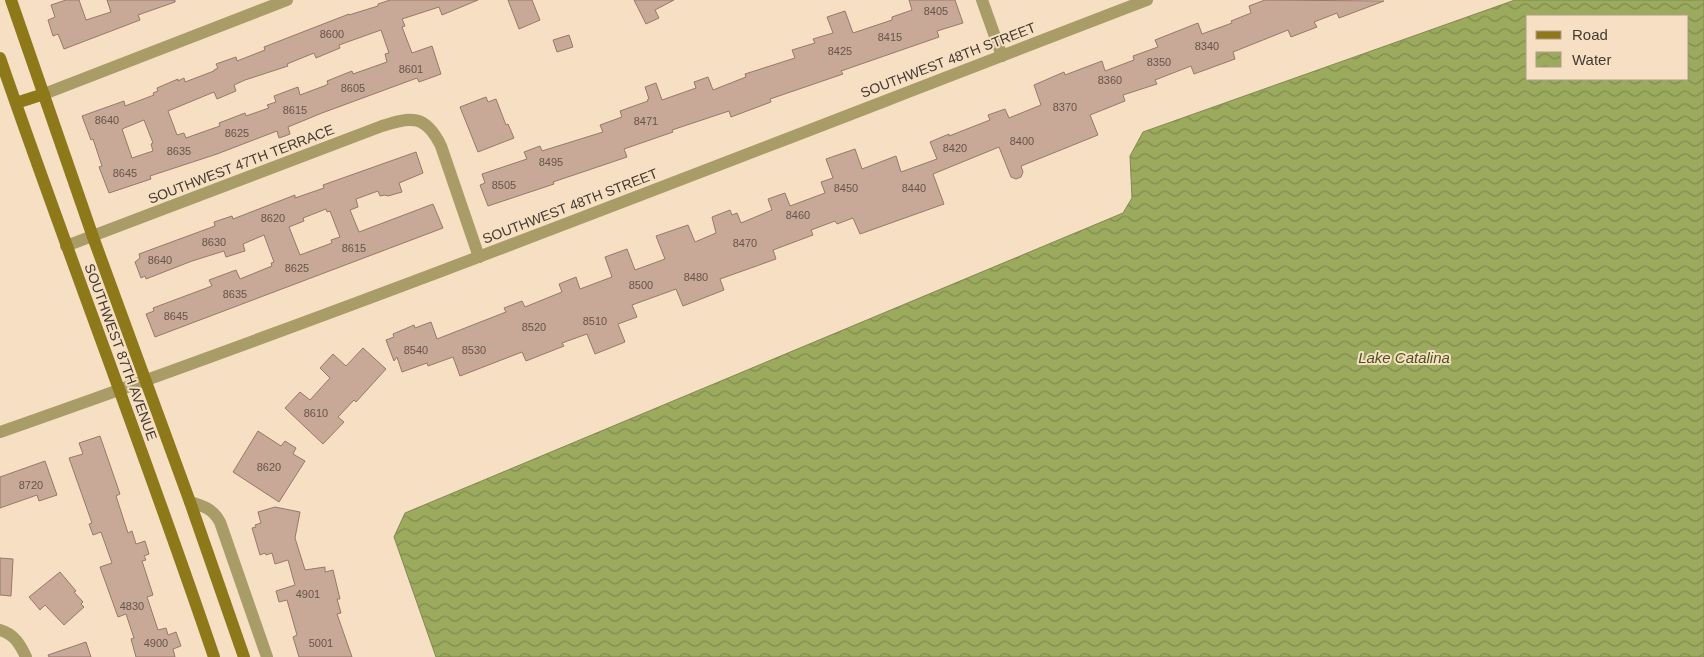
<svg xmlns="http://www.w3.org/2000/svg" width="1704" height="657" font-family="Helvetica,sans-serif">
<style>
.water{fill:url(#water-waves);stroke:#828950;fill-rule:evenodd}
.building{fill:#c8a896;stroke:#977969;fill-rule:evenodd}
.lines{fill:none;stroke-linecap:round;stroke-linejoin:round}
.minor{stroke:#a99c67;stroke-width:12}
.tertiary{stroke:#a99c67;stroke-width:12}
.secondary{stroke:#8d781a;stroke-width:12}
.labels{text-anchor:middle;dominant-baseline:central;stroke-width:4;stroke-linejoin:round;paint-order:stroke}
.number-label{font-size:11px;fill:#65564a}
.street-label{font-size:14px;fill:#443b30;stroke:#f6dfc3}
.water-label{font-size:15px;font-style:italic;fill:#4b541d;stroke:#f6dfc3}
</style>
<defs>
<pattern id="water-waves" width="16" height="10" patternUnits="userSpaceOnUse" patternTransform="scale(1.25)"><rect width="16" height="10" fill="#9caa5e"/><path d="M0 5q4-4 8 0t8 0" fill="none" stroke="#818c4e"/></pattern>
</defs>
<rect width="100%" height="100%" fill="#f6dfc3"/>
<path class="water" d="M 1515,0 L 1704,0 L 1704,657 L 436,657 L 394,537 L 405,513 L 1123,213 L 1132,198 L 1130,156 L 1143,132 ZM 1528,16 L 1688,16 L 1688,79 L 1528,79 Z"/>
<path class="building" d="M 66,0 L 79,0 L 86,20 L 111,12 L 107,0 L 175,0 L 175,2 L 138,15 L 140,20 L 64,49 L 58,34 L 53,36 L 48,20 L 55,17 L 51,5 Z
M 390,0 L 478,0 L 442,15 L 439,7 L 402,19 L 405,26 L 402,27 L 412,53 L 432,46 L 441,74 L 419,82 L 417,78 L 322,113 L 288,127 L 290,134 L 285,136 L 279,138 L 277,131 L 217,154 L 150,176 L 151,179 L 109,193 L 99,167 L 102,166 L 93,139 L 91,140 L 82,116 L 124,101 L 125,106 L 154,95 L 153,93 L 158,91 L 157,88 L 178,79 L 178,81 L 184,78 L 185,82 L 214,71 L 214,70 L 218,68 L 216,64 L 236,57 L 237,61 L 265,50 L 264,47 L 349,14 L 349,15 L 378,6 L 378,4 ZM 381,30 L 389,53 L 385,54 L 387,62 L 353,74 L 352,71 L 327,81 L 328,84 L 324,86 L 300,95 L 298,87 L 274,96 L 276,102 L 267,105 L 269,108 L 246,116 L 245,113 L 219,123 L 220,126 L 200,133 L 186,138 L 184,133 L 177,135 L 168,111 L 214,92 L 217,99 L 236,91 L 234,85 L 245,80 L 288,66 L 287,64 L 314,53 L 316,58 L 340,48 L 339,45 ZM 144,120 L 153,143 L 151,144 L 153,151 L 132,158 L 122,129 Z
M 508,0 L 532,0 L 540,20 L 519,29 Z
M 634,0 L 674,0 L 655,10 L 659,18 L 646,24 Z
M 909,0 L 955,0 L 963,23 L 937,31 L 939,37 L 841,71 L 843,74 L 770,99 L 771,102 L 731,117 L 729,111 L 672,130 L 673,132 L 624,149 L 627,157 L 553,182 L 554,184 L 488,206 L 480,185 L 485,183 L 482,174 L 527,159 L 524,152 L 540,146 L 542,151 L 603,132 L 600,125 L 622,117 L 620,111 L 648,101 L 647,100 L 649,99 L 645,87 L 656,83 L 662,100 L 696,88 L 694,82 L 708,77 L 713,90 L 746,77 L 745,74 L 795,58 L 792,50 L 815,43 L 813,39 L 833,33 L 827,17 L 845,11 L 853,33 L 892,20 L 892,17 L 912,10 Z
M 1265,0 L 1384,1 L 1339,18 L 1337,13 L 1314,22 L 1317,27 L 1291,37 L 1288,30 L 1233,52 L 1235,59 L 1194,74 L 1191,66 L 1155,80 L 1157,84 L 1123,95 L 1125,101 L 1090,115 L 1098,135 L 1021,166 L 1023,172 L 1021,177 L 1016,179 L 1011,177 L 999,147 L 933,174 L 944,204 L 860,234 L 853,218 L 837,224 L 835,221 L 811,230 L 813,235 L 773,250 L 776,259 L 720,279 L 724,290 L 683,306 L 676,289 L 632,305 L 637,317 L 618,324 L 625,342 L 595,354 L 587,334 L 562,343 L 564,346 L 526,361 L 522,352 L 460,376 L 453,357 L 428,366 L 427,363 L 402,372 L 397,357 L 394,361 L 386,340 L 394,337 L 393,334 L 414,325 L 415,328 L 431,322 L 437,339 L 506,312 L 504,308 L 522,301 L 525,307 L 562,292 L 559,284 L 576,277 L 580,289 L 612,277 L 605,257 L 627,249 L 635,270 L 665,259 L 656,236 L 688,225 L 695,242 L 716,233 L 712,217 L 730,210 L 732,215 L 737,213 L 741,223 L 772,210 L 768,199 L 785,193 L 790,206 L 825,193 L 821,182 L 833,178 L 826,159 L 855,149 L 862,169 L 896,156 L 901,172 L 937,159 L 930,142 L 949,134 L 949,136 L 990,120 L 988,115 L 1005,109 L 1009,118 L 1041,105 L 1034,85 L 1064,72 L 1065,75 L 1102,61 L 1105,71 L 1134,60 L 1133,56 L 1158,47 L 1155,40 L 1198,23 L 1202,34 L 1232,23 L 1231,21 L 1251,13 L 1249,6 Z
M 569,35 L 573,47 L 557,52 L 553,40 Z
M 486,97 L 488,102 L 496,99 L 506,125 L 508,124 L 514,138 L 478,152 L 460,107 Z
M 416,152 L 423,173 L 399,183 L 402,192 L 388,196 L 385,195 L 380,196 L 378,191 L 356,199 L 358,207 L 350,210 L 359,232 L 433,204 L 443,228 L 155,337 L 146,314 L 154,311 L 153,308 L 212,286 L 209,280 L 236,270 L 240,279 L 272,266 L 271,263 L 274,262 L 264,235 L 243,244 L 245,251 L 226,257 L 224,251 L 192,261 L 146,279 L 145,276 L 141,278 L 135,262 L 140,258 L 139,254 L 215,226 L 214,222 L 232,216 L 233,219 L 295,195 L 295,198 L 324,188 L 323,185 ZM 326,209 L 327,212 L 330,211 L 340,237 L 331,240 L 332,243 L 300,255 L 289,227 L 304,221 L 303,218 Z
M 363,348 L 386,369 L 356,402 L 354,400 L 338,417 L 344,422 L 323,444 L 285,408 L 300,392 L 310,400 L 330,378 L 320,368 L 333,354 L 346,366 Z
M 258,431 L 281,446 L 285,441 L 296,448 L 293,454 L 305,461 L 279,502 L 233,472 Z
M 100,436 L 120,494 L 116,496 L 128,533 L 132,531 L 136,544 L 145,541 L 149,554 L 144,556 L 146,560 L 142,561 L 153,595 L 147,597 L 158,630 L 166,628 L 168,635 L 176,632 L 181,646 L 173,649 L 175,657 L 136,657 L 131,639 L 134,638 L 126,614 L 118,617 L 100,567 L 112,563 L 101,532 L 93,535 L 89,524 L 92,523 L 69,458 L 83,454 L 79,443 Z
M 45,461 L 57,495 L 39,501 L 37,495 L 0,508 L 0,477 Z
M 275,507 L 300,512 L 295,538 L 305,570 L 325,567 L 325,572 L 333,570 L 340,599 L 337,599 L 341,613 L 337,614 L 352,657 L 299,657 L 293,637 L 297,635 L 287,600 L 279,602 L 276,591 L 295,585 L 288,560 L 275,564 L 272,553 L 266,555 L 265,553 L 260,555 L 252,528 L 256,527 L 255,525 L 261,523 L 258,512 Z
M 0,558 L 13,559 L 11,596 L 0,595 Z
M 60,572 L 76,591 L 74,592 L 83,602 L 81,604 L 84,607 L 64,625 L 45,605 L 40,610 L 29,597 Z
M 86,642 L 91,657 L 49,657 L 48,655 Z"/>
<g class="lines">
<path class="minor" d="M 982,0 L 1002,56
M 44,94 L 287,0
M 66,246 L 382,126 C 412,116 426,115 441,146 L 479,257
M 190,502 C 204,506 213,509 220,522 L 267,657
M 0,630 C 14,634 20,644 26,657"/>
<path class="tertiary" d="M 0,432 C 386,297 766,146 1147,0"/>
<path class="secondary" d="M 11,0 L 93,237 L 190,502 L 244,657
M 0,58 C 69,258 146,456 214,657
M 16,103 L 44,94"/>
</g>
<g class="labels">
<g class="number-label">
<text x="936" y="11">8405</text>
<text x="332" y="34">8600</text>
<text x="890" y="37">8415</text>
<text x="1207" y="46">8340</text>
<text x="840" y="51">8425</text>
<text x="1159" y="62">8350</text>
<text x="411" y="69">8601</text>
<text x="1110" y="80">8360</text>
<text x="353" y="88">8605</text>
<text x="1065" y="107">8370</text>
<text x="295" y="110">8615</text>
<text x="107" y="120">8640</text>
<text x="646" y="121">8471</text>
<text x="237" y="133">8625</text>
<text x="1022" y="141">8400</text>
<text x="955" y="148">8420</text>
<text x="179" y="151">8635</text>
<text x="551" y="162">8495</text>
<text x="125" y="173">8645</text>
<text x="504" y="185">8505</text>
<text x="846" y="188">8450</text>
<text x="914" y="188">8440</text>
<text x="798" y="215">8460</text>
<text x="273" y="218">8620</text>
<text x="214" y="242">8630</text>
<text x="745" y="243">8470</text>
<text x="354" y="248">8615</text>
<text x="160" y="260">8640</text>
<text x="297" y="268">8625</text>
<text x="696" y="277">8480</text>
<text x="641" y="285">8500</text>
<text x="235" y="294">8635</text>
<text x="176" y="316">8645</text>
<text x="595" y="321">8510</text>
<text x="534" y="327">8520</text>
<text x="416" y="350">8540</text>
<text x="474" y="350">8530</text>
<text x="316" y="413">8610</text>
<text x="269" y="467">8620</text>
<text x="31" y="485">8720</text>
<text x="308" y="594">4901</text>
<text x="132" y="606">4830</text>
<text x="156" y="643">4900</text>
<text x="321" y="643">5001</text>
</g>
<g class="street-label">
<text transform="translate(948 60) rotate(-21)">SOUTHWEST 48TH STREET</text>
<text transform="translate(241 164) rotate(-21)">SOUTHWEST 47TH TERRACE</text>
<text transform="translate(570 206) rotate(-21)">SOUTHWEST 48TH STREET</text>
<text transform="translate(121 352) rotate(70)">SOUTHWEST 87TH AVENUE</text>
</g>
<g class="water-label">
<text x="1404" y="357">Lake Catalina</text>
</g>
</g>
<rect x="1526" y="15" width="162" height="65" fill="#f6dfc3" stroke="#af9d88"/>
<rect x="1536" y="31" width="25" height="8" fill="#8d781a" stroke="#af9d88"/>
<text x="1572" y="40" font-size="15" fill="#443b30">Road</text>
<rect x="1536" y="52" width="25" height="15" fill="url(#water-waves)" stroke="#af9d88"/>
<text x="1572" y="65" font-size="15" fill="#443b30">Water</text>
</svg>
